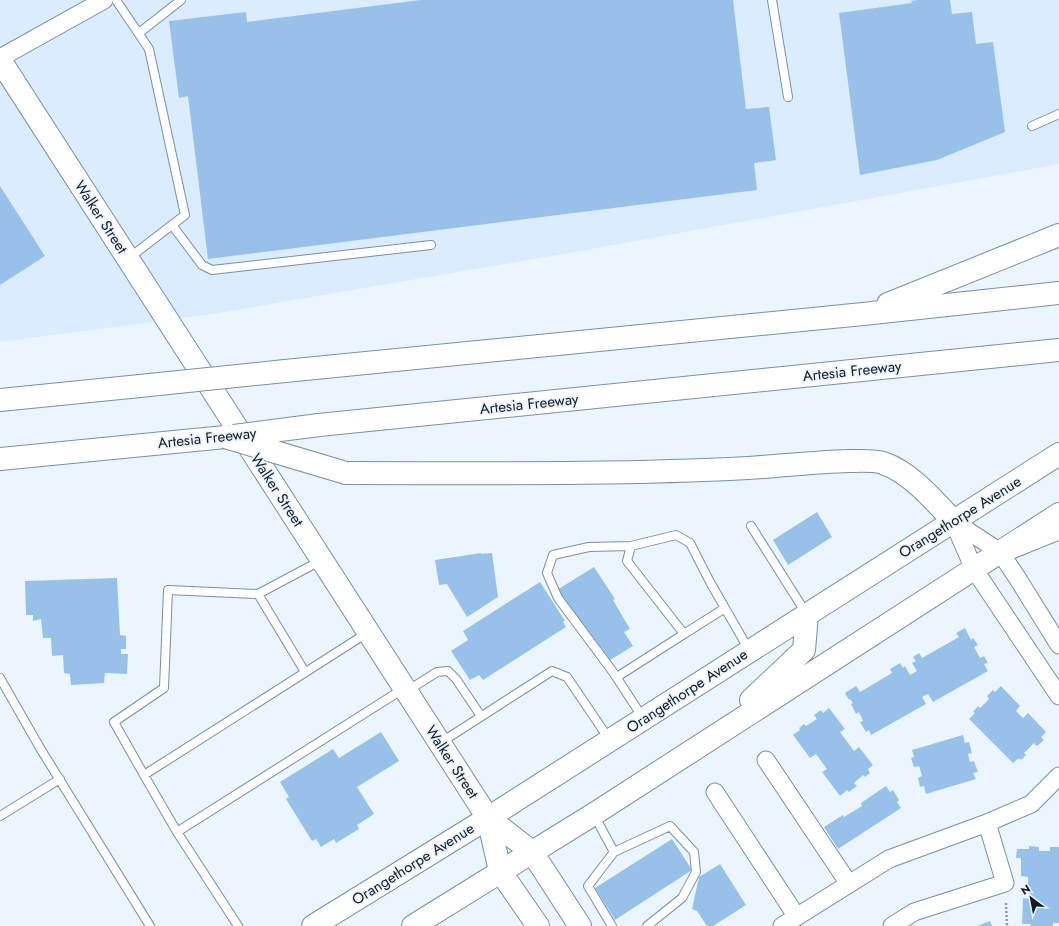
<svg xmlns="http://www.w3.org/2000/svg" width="1059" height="926" font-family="Jost,sans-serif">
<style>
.built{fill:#daecfd}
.building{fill:#98c1ea}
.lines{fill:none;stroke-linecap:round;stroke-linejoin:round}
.service-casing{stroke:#7a8fa5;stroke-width:10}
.minor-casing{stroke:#7a8fa5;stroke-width:19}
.secondary-casing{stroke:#7a8fa5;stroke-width:24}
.primary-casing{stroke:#7a8fa5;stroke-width:24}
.motorway-casing{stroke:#7a8fa5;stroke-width:24}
.path{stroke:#9099a2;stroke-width:2.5;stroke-dasharray:2 2;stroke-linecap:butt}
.service{stroke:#fff;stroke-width:8}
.minor{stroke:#fff;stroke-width:17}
.secondary{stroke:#fff;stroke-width:22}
.primary{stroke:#fff;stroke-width:22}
.motorway{stroke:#fff;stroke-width:22}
.motorway-bridge-casing{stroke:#7a8fa5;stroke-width:24;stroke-linecap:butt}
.motorway-bridge{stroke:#fff;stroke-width:22}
.labels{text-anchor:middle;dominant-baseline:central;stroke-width:3.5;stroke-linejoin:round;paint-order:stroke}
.street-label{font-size:15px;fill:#121a22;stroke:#ebf5fe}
</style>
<rect width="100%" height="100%" fill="#ebf5fe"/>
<path class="built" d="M 0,0 L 1059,0 L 1059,164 L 580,251 L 212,314 L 0,342 Z"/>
<path class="building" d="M 421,0 L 733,0 L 746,109 L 769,107 L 776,160 L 754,163 L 757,190 L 208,259 L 188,96 L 179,98 L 169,21 L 246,12 L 247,22 Z
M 918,0 L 950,0 L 952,14 L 972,12 L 976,44 L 993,42 L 1005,132 L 937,160 L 860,175 L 839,13 L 912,3 L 911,1 Z
M 0,186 L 45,256 L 0,285 Z
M 817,512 L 832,537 L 788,565 L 773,540 Z
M 481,553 L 481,554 L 492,553 L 498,597 L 467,617 L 447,584 L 439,585 L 435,560 Z
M 594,567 L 615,599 L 613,600 L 630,629 L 624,632 L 633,646 L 610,660 L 601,647 L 597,649 L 557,590 Z
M 117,578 L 120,635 L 126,636 L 126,649 L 121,649 L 121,654 L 128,654 L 127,674 L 105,673 L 104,683 L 71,685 L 70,674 L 64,673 L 63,655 L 52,656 L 51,638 L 43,638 L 41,619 L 33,621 L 33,615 L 26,615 L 25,581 Z
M 540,582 L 565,621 L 563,622 L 566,627 L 483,680 L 479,675 L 470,680 L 451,651 L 468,640 L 463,631 Z
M 965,628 L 971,640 L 973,638 L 978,645 L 974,647 L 980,658 L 984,656 L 988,663 L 984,664 L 988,671 L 933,702 L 928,694 L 922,697 L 926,704 L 871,735 L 869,730 L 866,732 L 860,722 L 863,721 L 859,712 L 856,714 L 851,704 L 853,703 L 850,699 L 849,700 L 845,693 L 856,686 L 860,692 L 892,673 L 890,669 L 900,663 L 903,668 L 905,666 L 910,675 L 917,671 L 912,663 L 916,661 L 913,657 L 919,653 L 922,658 L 959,637 L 956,633 Z
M 1001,686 L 1020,706 L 1016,711 L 1023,718 L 1028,713 L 1046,732 L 1041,737 L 1044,740 L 1037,746 L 1034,743 L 1024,753 L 1026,755 L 1021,760 L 1019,758 L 1013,763 L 969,719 L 975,713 L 973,712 L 978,706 L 980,708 L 989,699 L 987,696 L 993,690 L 995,692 Z
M 829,708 L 845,729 L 840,732 L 854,751 L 859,747 L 873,765 L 868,769 L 870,773 L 865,777 L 863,775 L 854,783 L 857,786 L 849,792 L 847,790 L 840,796 L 822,772 L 827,769 L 816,754 L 810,758 L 793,735 L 800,730 L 799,728 L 804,724 L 806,726 L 817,719 L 814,715 L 821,710 L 823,713 Z
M 381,732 L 399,761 L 357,787 L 374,814 L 357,825 L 359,829 L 336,843 L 334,839 L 321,847 L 316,839 L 312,841 L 286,799 L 289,797 L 280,782 L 333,749 L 339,758 Z
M 963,735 L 965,743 L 969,742 L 972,753 L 968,754 L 970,762 L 974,761 L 978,772 L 973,773 L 976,779 L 926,794 L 924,786 L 920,787 L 918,778 L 922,776 L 919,766 L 914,767 L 911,758 L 914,757 L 912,750 Z
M 886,786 L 890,792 L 893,790 L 899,800 L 897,802 L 901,808 L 838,849 L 824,827 L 843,815 L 844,817 L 862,806 L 861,803 Z
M 672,839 L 692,870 L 615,920 L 595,888 Z
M 1029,846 L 1039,847 L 1039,851 L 1050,851 L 1050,847 L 1059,847 L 1059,923 L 1053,923 L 1053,926 L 1030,926 L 1031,924 L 1022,924 L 1023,898 L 1028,899 L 1028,877 L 1021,876 L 1021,858 L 1016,858 L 1017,849 L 1029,849 Z
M 720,864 L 746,905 L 713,926 L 707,926 L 697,911 L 692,909 L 699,877 Z
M 990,921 L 992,926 L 977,926 Z"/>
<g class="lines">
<defs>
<path id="service" d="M 116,0 L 149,49 L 185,215 L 129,258
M 772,0 L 788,97
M 139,33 L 181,0
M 1032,126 L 1059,114
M 172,225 L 202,265 L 212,270 L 431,245
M 751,526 L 806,613
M 631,546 L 589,547 L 553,555 L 547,573 L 558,598 L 613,672 L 643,718
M 320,561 L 258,594 L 168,590 L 164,688 L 114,722 L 144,775 L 367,633
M 258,594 L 305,672
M 725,608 L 684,634 L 627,561 L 631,546 L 676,535 L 690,543 L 710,582 L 749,650
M 617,677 L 684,634
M 0,678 L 40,748 L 150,926
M 407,691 L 437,672 L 448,671 L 456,679 L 481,716
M 440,743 L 552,671 L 567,677 L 609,739
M 144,775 L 177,832 L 238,926
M 594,815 L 614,852 L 588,886 L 612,926
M 0,816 L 60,779
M 177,832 L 403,689
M 614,852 L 670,826 L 694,852 L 696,872 L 682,898 L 647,926"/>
<path id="minor" d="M 0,58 L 104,0
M 953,521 L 974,569 L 1059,696
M 953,521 L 1000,552 L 1018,579 L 1059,645
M 766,760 L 849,884
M 715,792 L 797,917
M 782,926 L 889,859 L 987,823 L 1031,804 L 1059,776
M 892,926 L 914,912 L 1005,883 L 987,823"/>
<path id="secondary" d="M 0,60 L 488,818 L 500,871 L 538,926
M 488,818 L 532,852 L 580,926"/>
<path id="primary" d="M 751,700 L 804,650 L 807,614
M 313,926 L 488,818 L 1059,454
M 413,926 L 594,814 L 1059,514"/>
<path id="motorway" d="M 888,304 L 1059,235
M 285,371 L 863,314 L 1059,293
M 0,400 L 130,387
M 319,425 L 1059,350
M 0,459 L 225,437
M 346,473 C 480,473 614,475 748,468 C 781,466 815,462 849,461 C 858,461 875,460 883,463 C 910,472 935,501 953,521
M 1000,552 L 1059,528"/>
</defs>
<use href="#service" class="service-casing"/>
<use href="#minor" class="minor-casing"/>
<use href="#secondary" class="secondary-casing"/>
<use href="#primary" class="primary-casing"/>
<use href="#motorway" class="motorway-casing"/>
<path class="path" d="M 1006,903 L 1007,926"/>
<use href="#service" class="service"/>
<use href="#minor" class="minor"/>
<use href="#secondary" class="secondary"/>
<use href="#primary" class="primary"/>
<use href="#motorway" class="motorway"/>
<defs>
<path id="motorway-bridge" d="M 130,387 L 285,371
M 234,436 L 319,425
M 225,437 L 346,473"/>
</defs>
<use href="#motorway-bridge" class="motorway-bridge-casing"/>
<use href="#motorway-bridge" class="motorway-bridge"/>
</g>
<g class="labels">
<g class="street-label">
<text transform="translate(101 217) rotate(57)">Walker Street</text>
<text transform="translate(852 371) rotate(-6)">Artesia Freeway</text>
<text transform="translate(529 404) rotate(-6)">Artesia Freeway</text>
<text transform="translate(207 438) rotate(-6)">Artesia Freeway</text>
<text transform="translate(277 490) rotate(57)">Walker Street</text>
<text transform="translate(960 517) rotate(-32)">Orangethorpe Avenue</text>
<text transform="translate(687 691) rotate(-33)">Orangethorpe Avenue</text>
<text transform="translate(452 762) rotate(57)">Walker Street</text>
<text transform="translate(413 864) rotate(-32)">Orangethorpe Avenue</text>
</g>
</g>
<g transform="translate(1031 898) rotate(328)" stroke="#ebf5fe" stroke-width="3" paint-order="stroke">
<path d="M0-3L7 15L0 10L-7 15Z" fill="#121a22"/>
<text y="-6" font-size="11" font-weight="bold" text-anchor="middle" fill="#121a22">N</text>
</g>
</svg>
